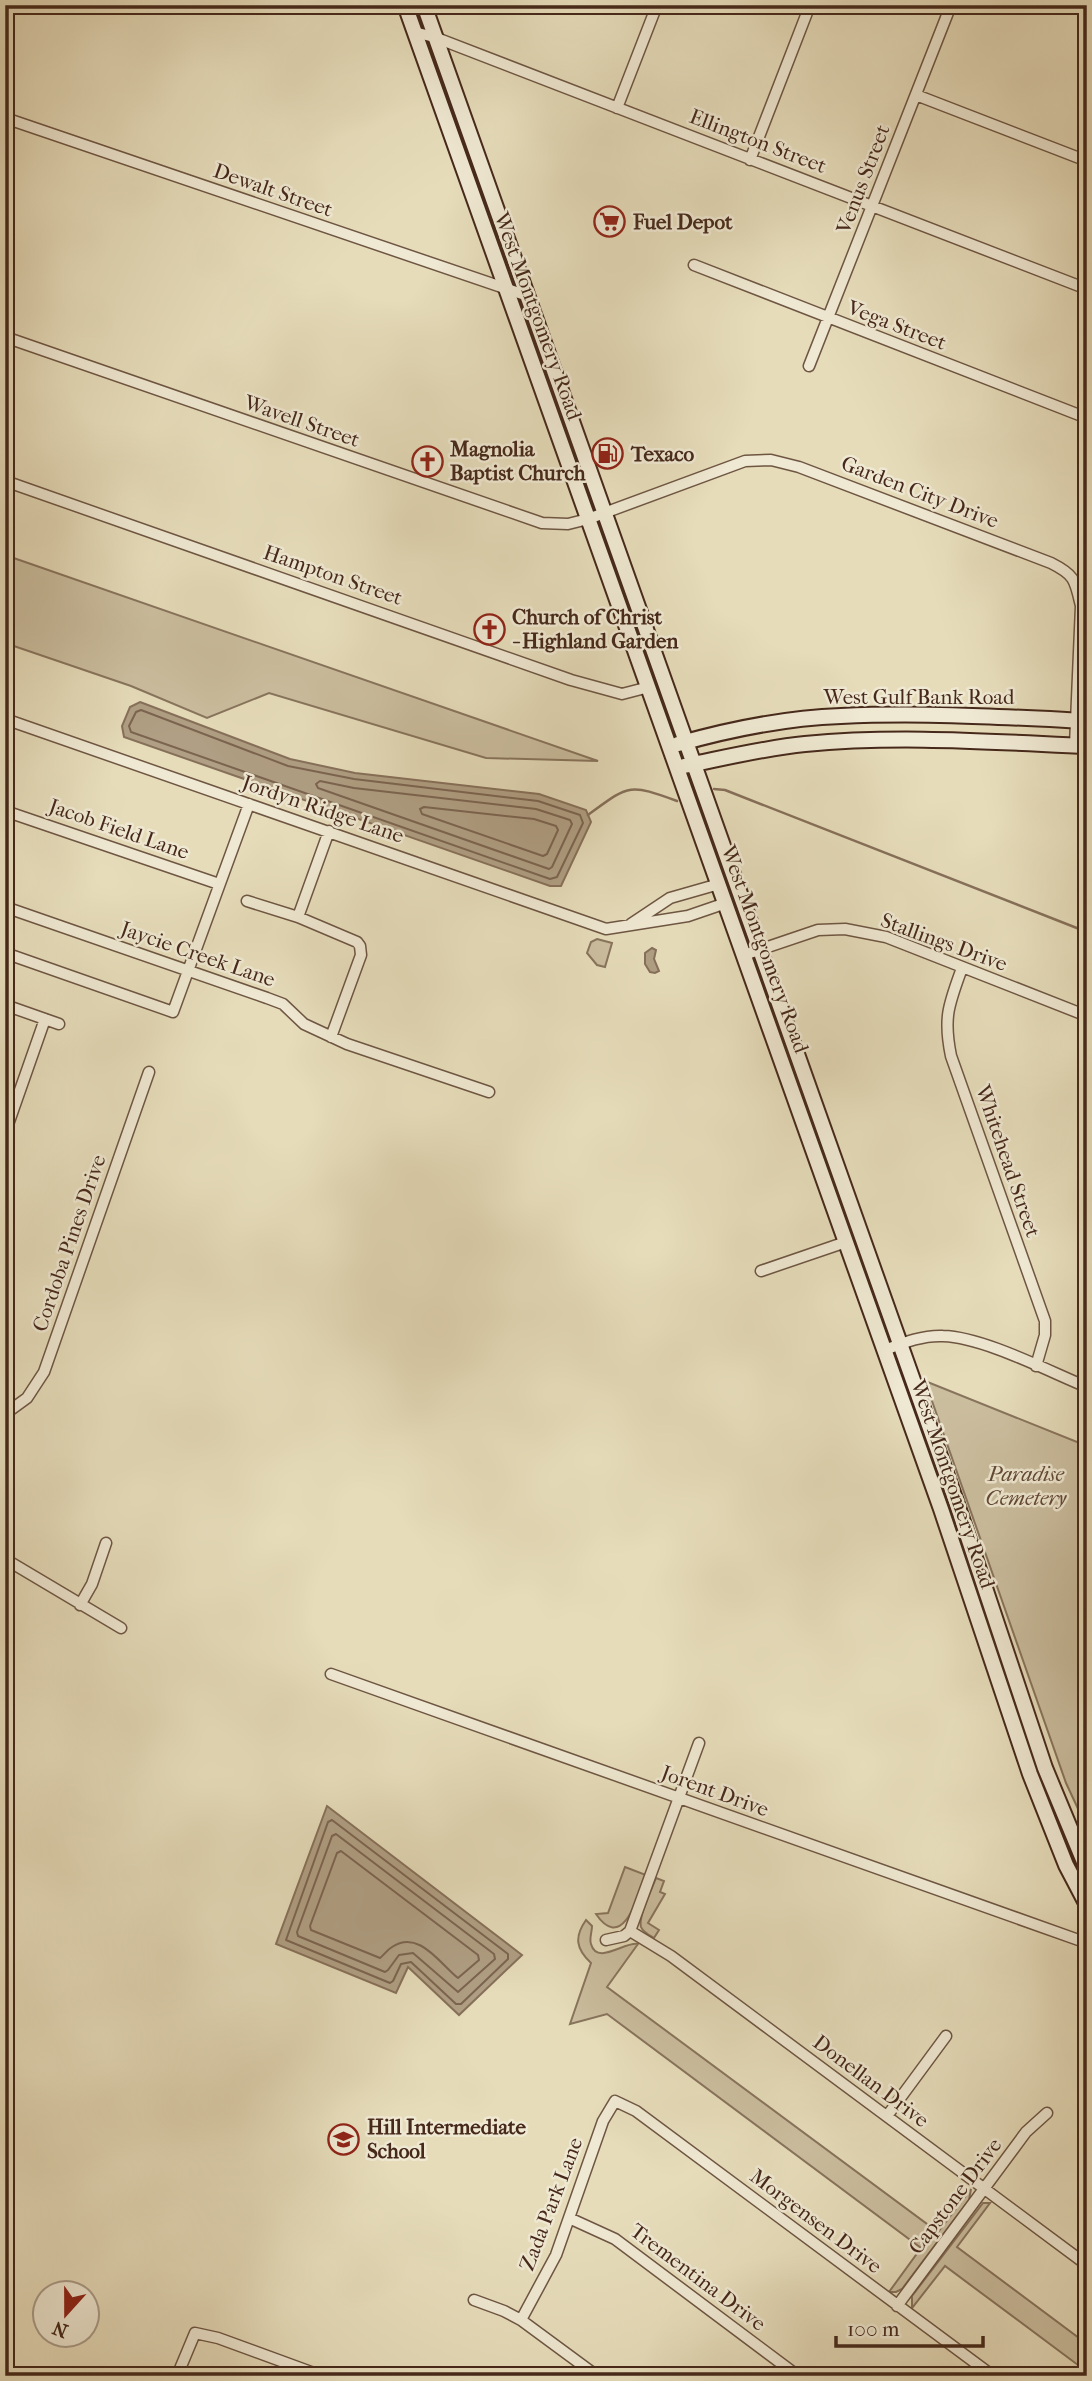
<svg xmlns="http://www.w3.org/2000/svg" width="1092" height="2381" font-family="'IM FELL French Canon',serif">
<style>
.green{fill:#cbbe9f;stroke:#88745d;stroke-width:2}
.water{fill:#b09f84;stroke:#86705a;stroke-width:2}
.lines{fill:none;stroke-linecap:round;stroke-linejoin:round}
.shore{stroke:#7b6450;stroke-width:2}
.stream{stroke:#86705a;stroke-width:2.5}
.street-casing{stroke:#6e5643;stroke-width:13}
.secondary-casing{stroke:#46291b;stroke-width:18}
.street{stroke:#efe8d2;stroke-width:10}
.secondary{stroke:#efe8d2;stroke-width:14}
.labels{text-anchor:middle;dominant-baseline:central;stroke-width:5;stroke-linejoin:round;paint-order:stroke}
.street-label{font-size:21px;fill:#46291b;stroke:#efe8d2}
.poi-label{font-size:21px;font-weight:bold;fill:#46291b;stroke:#efe8d2;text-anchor:start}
.park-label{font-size:21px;font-style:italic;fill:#614735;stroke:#efe8d2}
</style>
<rect width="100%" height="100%" fill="#e6dcba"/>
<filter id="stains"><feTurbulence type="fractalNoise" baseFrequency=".00286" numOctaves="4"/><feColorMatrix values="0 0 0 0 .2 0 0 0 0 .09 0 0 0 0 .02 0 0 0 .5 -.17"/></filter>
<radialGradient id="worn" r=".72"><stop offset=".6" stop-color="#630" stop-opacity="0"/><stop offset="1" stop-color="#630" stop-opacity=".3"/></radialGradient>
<path class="green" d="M 5,555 L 598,761 L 486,758 L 269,693 L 207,718 L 131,686 L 5,643 Z
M 597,939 L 612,943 L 605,967 L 597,965 L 587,953 L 591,942 Z
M 925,1381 L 1087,1446 L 1087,1828 L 1066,1783 Z
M 625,1867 L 646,1875 C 639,1894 623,1954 596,1914 L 608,1913 Z
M 656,1878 L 664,1881 L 660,1892 L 665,1894 L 648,1923 L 659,1930 L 654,1938 C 649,1935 643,1932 641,1927 C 638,1916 652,1889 656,1878 Z
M 586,1920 L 592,1926 C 592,1932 589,1939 591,1944 C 597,1966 625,1941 638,1944 L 607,1987 L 938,2232 L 971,2189 L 969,2200 L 902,2289 L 896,2292 L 889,2292 L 921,2248 L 607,2014 L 570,2024 L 591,1963 C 576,1949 574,1937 586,1920 Z
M 983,2203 L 990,2203 L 957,2247 L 1087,2344 L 1087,2376 L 1074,2376 L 1082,2368 L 945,2266 L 912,2308 L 912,2296 Z"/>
<path class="water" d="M 140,702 L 290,759 L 355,773 L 539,794 L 586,810 L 591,822 L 561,886 L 550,886 L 124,737 L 122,726 L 130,707 Z
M 652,948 L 656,950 L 654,959 L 659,971 L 655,973 L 650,972 L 645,964 L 645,953 Z
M 327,1806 L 522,1955 L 459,2015 L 408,1967 L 396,1993 L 276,1944 Z"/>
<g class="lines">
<path class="shore" d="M 141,710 L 288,766 L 354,779 L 538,801 L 580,815 L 583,823 L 557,877 L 550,879 L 131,732 L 129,726 L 136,712 Z
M 320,781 L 354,788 L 536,809 L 570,820 L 572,824 L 552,867 L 549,869 L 318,788 L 316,784 Z
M 424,807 L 534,819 L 556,826 L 558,830 L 547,854 L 543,856 L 422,814 L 420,809 Z
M 332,1820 L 508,1954 L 508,1959 L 461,2004 L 456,2004 L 411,1962 L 401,1964 L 393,1981 L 390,1983 L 286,1940 L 328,1822 Z
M 336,1834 L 494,1954 L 495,1959 L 458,1992 L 413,1953 L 399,1955 L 388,1970 L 385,1972 L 298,1936 L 297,1932 L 332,1836 Z
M 341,1851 L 478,1955 L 479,1960 L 458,1978 C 440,1964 419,1929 392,1947 C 387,1950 384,1955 380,1958 L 311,1930 L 310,1926 L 337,1853 Z"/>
<path class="stream" d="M 714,789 L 725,790 L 1087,932
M 588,815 C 629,785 628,783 677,801"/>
<defs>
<path id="street" d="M 1084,5 L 1087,6
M 414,32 L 434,37 L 1087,289
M 916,95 L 1087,161
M 617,108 L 657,5
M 5,118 L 528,296
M 750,160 L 810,5
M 694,265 L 1087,418
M 5,337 L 542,523 L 568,524 L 588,519 L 745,461 L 771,460 L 799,467 L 1051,563 C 1075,575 1075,580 1081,606 L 1075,745
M 809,366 L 951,5
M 5,481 L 571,680 L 622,694 L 649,687
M 5,719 L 606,929 L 688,916 L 726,903
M 5,811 L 219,884
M 247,901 L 298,917 L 357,942 L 360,946 L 361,955 L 331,1037
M 5,907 L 267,998 L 283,1004 L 304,1024 L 347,1044 L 489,1092
M 298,917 L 329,831
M 631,924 L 670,898 L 719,884
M 5,953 L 173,1012 L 249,804
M 744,955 L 818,930 L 845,929 L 886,937 L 1087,1016
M 962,968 C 949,1004 943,1017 951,1056 L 1045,1321 L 1045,1335 L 1036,1366
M 5,1005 L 59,1024
M 5,1133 L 45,1019
M 761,1271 L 846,1242
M 885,1350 C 903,1343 922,1335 943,1336 C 983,1337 1048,1371 1087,1387
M 5,1414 L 27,1398 L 44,1372 L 149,1072
M 5,1502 L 5,1534
M 5,1559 L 121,1628
M 80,1605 L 92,1584 L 106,1543
M 331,1674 L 1087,1943
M 630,1931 L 671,1956 L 1087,2265
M 606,1940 L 624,1936 L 630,1931 L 699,1743
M 887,2116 L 946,2036
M 569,2218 L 615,2239 L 798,2376
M 474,2300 L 504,2311 L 521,2320 L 597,2376
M 897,2306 L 1026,2132 L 1047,2113
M 521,2320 L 556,2255 L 603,2121 L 615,2101 L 636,2111 L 993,2376
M 177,2376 L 195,2333 L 218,2338 L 322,2376"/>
<path id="secondary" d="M 405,5 L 941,1509 L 1030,1774 L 1066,1865 L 1087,1905
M 424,5 L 957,1504 L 1045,1768 L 1087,1869
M 678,744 C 731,729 786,718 841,716 C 923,712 1005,717 1087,721
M 684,766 C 724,758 764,748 805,744 C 899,735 993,742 1087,746"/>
</defs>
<use href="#street" class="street-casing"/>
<use href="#secondary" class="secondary-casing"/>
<use href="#street" class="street"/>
<use href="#secondary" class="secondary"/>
</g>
<defs>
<symbol id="supermarket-ring" viewBox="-11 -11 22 22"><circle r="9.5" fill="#efe8d2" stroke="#8f2418" stroke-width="1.5"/><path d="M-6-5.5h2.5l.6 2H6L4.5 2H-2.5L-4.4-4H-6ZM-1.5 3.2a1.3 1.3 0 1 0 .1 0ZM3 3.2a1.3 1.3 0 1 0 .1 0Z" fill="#8f2418"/></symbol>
<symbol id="fuel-ring" viewBox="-11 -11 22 22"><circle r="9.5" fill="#efe8d2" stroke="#8f2418" stroke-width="1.5"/><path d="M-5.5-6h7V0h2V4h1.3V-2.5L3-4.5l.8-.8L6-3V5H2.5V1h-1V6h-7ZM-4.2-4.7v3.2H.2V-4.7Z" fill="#8f2418"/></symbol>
<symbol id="church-ring" viewBox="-11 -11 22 22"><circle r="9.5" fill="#efe8d2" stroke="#8f2418" stroke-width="1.5"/><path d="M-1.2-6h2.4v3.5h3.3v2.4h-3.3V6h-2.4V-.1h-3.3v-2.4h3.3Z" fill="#8f2418"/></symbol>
<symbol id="school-ring" viewBox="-11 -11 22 22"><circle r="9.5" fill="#efe8d2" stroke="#8f2418" stroke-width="1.5"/><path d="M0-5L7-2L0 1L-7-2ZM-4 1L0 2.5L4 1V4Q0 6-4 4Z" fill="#8f2418"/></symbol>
</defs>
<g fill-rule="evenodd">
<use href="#supermarket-ring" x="592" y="204" width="35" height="35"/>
<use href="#fuel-ring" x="590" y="436" width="35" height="35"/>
<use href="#church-ring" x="410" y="444" width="35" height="35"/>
<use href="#church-ring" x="472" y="612" width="35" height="35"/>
<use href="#school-ring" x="326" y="2122" width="35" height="35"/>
</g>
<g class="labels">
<g class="street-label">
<text transform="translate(758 141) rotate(21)">Ellington Street</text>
<text transform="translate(863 179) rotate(-69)">Venus Street</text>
<text transform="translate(273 190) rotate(19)">Dewalt Street</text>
<text transform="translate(538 316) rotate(70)">West Montgomery Road</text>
<text transform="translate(897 325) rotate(21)">Vega Street</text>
<text transform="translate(302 421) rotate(19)">Wavell Street</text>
<text transform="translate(920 492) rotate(21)">Garden City Drive</text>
<text transform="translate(333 575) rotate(19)">Hampton Street</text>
<text x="919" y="697">West Gulf Bank Road</text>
<text transform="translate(323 809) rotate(19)">Jordyn Ridge Lane</text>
<text transform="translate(119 829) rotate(19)">Jacob Field Lane</text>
<text transform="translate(944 942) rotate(20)">Stallings Drive</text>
<text transform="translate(765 949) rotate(70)">West Montgomery Road</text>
<text transform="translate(198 954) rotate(19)">Jaycie Creek Lane</text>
<text transform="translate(1008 1161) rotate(71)">Whitehead Street</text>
<text transform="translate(69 1243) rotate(-71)">Cordoba Pines Drive</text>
<text transform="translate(953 1484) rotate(71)">West Montgomery Road</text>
<text transform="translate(715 1791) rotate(20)">Jorent Drive</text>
<text transform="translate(871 2081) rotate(37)">Donellan Drive</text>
<text transform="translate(955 2196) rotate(-53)">Capstone Drive</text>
<text transform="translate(551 2204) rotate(-69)">Zada Park Lane</text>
<text transform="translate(816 2221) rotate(37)">Morgensen Drive</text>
<text transform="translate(698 2277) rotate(37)">Trementina Drive</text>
</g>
<g class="poi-label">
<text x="633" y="222">Fuel Depot</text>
<text x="450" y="449">Magnolia<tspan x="450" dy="24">Baptist Church</tspan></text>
<text x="631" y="454">Texaco</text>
<text x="512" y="617">Church of Christ<tspan x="512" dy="24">- Highland Garden</tspan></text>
<text x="367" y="2127">Hill Intermediate<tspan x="367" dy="24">School</tspan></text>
</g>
<g class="park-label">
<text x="1026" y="1474">Paradise<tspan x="1026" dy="24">Cemetery</tspan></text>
</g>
</g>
<rect width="1092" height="2381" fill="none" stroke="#e6dcba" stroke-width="28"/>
<rect x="7" y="7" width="1078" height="2367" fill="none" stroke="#46291b" stroke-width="3.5"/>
<rect x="14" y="14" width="1064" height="2353" fill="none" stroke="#46291b" stroke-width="2"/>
<g transform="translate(66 2314) rotate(201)"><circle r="33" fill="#efe8d2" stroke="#ab9c89" stroke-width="2"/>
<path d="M0-5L12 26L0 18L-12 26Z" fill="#8f2418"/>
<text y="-10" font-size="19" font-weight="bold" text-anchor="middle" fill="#46291b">N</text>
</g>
<path d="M836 2336v10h147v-10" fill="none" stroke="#46291b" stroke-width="3.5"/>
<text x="847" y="2336" font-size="21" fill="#46291b" stroke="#efe8d2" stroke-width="5" paint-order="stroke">100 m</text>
<rect width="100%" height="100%" filter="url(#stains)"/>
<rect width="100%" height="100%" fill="url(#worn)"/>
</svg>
